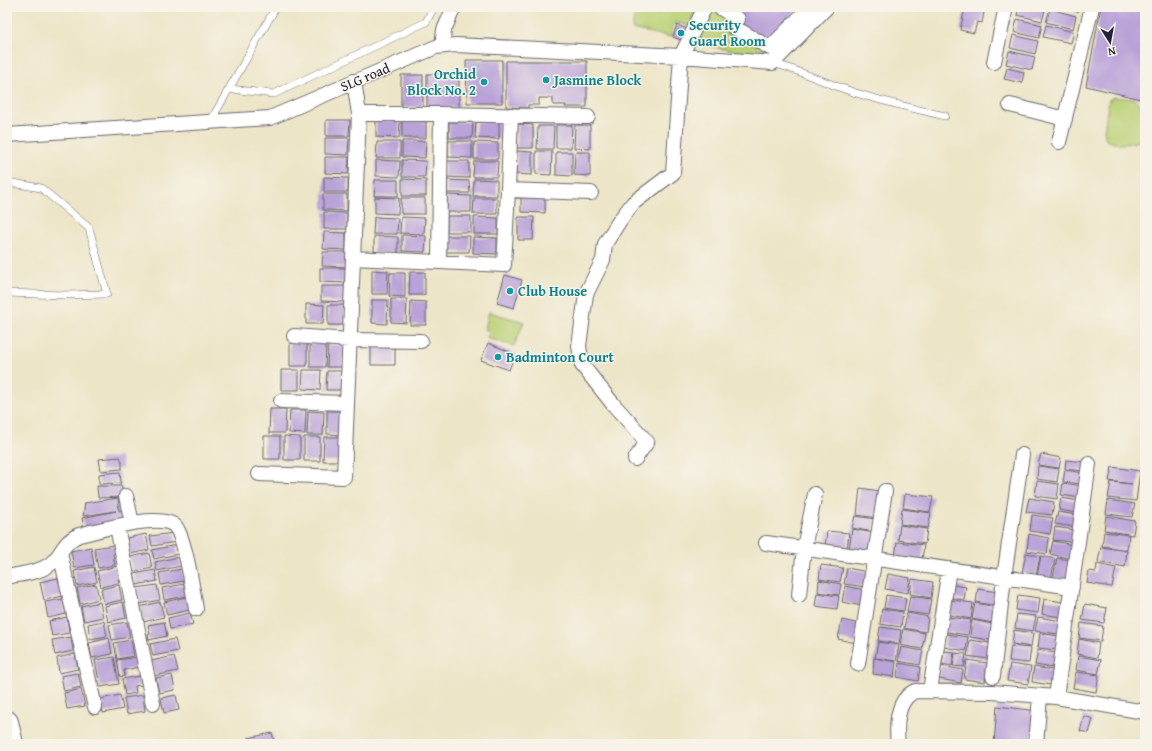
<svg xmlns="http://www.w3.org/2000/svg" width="1152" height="751" font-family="'Gentium Book Plus',serif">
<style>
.green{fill:#bad074;stroke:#6e7958}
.building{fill:#b9a2d8}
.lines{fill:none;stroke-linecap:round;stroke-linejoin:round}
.lane-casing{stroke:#69666c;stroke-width:8}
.street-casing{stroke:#69666c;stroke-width:16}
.primary-casing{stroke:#69666c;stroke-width:24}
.lane{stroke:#fff;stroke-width:7}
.street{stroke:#fff;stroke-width:14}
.primary{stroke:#fff;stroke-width:22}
.culture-dot{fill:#0f9aa8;stroke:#f7f3e8;stroke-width:1.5}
.labels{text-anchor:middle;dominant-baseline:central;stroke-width:3;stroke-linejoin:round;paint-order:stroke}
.culture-label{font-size:14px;font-weight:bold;fill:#0d838f;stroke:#f7f3e8;text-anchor:start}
.street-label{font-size:14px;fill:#22223b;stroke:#f7f3e8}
</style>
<rect width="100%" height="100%" fill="#f7f3e8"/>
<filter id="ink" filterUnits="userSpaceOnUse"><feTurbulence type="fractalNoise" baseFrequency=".025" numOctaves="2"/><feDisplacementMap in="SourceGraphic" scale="8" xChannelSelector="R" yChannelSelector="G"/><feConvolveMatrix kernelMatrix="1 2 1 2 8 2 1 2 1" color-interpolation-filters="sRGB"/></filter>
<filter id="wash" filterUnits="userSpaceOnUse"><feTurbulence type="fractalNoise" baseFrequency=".012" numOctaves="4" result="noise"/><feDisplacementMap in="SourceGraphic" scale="16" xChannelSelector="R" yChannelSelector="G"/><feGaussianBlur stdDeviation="0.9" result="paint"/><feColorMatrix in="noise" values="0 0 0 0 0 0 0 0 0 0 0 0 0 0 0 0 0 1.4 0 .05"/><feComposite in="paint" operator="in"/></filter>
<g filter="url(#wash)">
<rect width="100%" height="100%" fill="#ece5c7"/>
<path class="green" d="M 636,7 L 697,7 L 689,26 L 675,22 L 671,37 L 632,29 Z
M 710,7 L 715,7 L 773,52 L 770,58 L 694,43 Z
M 1113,97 L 1134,99 L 1145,108 L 1145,140 C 1130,143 1121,147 1106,140 L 1104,131 L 1109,100 Z
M 489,312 L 524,322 L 514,346 L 487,338 L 490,332 L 485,329 Z"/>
<g id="blocks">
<path class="building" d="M 725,7 L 799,7 L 768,45 L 734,26 Z
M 1019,7 L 1033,7 L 1045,10 L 1042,21 L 1017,15 Z
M 1058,7 L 1079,7 L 1078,12 Z
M 1101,7 L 1145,7 L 1145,100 L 1086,86 Z
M 965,8 L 984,12 L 982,23 L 977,22 L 974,33 L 960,30 Z
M 1050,9 L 1076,16 L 1073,29 L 1046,22 Z
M 1017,19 L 1042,25 L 1039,38 L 1014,32 Z
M 677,25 L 690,30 L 686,42 L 673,37 Z
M 1046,25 L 1074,32 L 1071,43 L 1043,37 Z
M 1013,35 L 1038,41 L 1035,54 L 1010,48 Z
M 1009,51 L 1035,57 L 1032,70 L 1006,64 Z
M 466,60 L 502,60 L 502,103 L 467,103 Z
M 506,61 L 587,61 L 587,107 L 565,107 L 566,105 L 553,105 L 553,98 L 539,98 L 539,105 L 528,105 L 528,108 L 506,107 Z
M 1007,68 L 1024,72 L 1022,83 L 1004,79 Z
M 427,74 L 459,74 L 459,107 L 427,108 Z
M 401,75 L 423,75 L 423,107 L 401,107 Z
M 326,120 L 350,120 L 349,136 L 326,136 Z
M 376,121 L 400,121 L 399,138 L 376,137 Z
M 402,121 L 426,122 L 426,138 L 402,138 Z
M 449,122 L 473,122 L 472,138 L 449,138 Z
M 476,122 L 499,122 L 499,139 L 475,138 Z
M 518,124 L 533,125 L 533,148 L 517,148 Z
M 556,125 L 572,125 L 571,148 L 556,148 Z
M 575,125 L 590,125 L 590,149 L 574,148 Z
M 538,126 L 554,126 L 553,149 L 537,149 Z
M 325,138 L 349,138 L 348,155 L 325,154 Z
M 402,141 L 426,141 L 425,158 L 402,157 Z
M 448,141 L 472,141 L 472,158 L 448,157 Z
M 377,142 L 400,142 L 400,158 L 376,158 Z
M 474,142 L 498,143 L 498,159 L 474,159 Z
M 517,151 L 532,152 L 532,175 L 516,174 Z
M 536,151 L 552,151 L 551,175 L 536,174 Z
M 556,152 L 572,152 L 572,176 L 556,175 Z
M 575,152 L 590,152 L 590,176 L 574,175 Z
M 325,157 L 349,157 L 348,174 L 325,173 Z
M 376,160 L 400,161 L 399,177 L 376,176 Z
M 402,160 L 426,161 L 425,177 L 402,177 Z
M 445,161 L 469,161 L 469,178 L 445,177 Z
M 474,161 L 498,161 L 497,177 L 473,177 Z
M 324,177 L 348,178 L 348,192 L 324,192 Z
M 402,179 L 426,180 L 426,196 L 402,196 Z
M 474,179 L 497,180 L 497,196 L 473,196 Z
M 375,180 L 398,180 L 398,196 L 374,196 Z
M 446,180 L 469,181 L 470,193 L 446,193 Z
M 323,194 L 347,194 L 347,211 L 323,210 Z
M 447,195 L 471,196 L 471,212 L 447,212 Z
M 521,196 L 545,197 L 545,213 L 521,212 Z
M 375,197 L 399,198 L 398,214 L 375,213 Z
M 401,198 L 425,198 L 425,214 L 401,214 Z
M 474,198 L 497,198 L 497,214 L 473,214 Z
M 324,212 L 347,213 L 347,229 L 324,229 Z
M 447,216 L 471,216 L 471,232 L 447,232 Z
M 374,217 L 398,218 L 397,234 L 373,234 Z
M 401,217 L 425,218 L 424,234 L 400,233 Z
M 474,217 L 498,218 L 498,234 L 474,234 Z
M 518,217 L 534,217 L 533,240 L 518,240 Z
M 324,232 L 346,233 L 346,250 L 323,249 Z
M 402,235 L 426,236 L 425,252 L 402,251 Z
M 374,236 L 398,237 L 398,253 L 374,253 Z
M 446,236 L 470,236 L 469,252 L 445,252 Z
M 473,237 L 497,238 L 497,254 L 473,253 Z
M 323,252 L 347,252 L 347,267 L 322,266 Z
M 320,268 L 346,268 L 346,283 L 320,282 Z
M 372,270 L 388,271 L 387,294 L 372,294 Z
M 410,272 L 425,272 L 425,295 L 409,295 Z
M 390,273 L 405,273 L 405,297 L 389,296 Z
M 505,275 L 522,280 L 514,308 L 497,303 Z
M 321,286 L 346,286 L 345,302 L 321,301 Z
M 391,299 L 407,299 L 406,323 L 391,322 Z
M 372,300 L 388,300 L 387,324 L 372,323 Z
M 411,301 L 426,302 L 426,325 L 410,325 Z
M 306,304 L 324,305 L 323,324 L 306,324 Z
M 328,305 L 345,305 L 345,325 L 328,325 Z
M 290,343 L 307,343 L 307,366 L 290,366 Z
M 488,343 L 515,354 L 509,370 L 481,360 Z
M 310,344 L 326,344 L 325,367 L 310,367 Z
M 328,345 L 346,345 L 345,367 L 327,367 Z
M 371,347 L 395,348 L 395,365 L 371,365 Z
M 281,370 L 299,370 L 299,390 L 281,390 Z
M 303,370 L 321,370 L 320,390 L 302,389 Z
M 327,371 L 344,371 L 344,390 L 326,390 Z
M 270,409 L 286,409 L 285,433 L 269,433 Z
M 290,410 L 306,410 L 305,434 L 289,433 Z
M 308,411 L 324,412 L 323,435 L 307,435 Z
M 327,411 L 343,411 L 343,435 L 327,434 Z
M 264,436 L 280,436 L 280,459 L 264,459 Z
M 284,436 L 300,437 L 300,460 L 284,460 Z
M 304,437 L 320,437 L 320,461 L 304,461 Z
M 324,437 L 340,437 L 339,461 L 323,461 Z
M 1041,454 L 1061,458 L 1059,468 L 1038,465 Z
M 120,457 L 122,462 L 122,469 L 101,471 L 99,459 Z
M 1066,460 L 1085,462 L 1084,471 L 1065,469 Z
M 1038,466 L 1059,469 L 1057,482 L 1037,479 Z
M 1112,467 L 1140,471 L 1136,501 L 1108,498 L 1111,482 L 1132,484 L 1109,481 Z
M 1065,470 L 1084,473 L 1082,484 L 1063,482 Z
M 120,472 L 121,483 L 99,484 L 99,474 Z
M 1037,481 L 1059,484 L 1057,499 L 1035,496 Z
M 1063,483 L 1082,486 L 1080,498 L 1061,495 Z
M 97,486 L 122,486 L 121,497 L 98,498 Z
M 860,488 L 880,491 L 877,518 L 857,515 Z
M 905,494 L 933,497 L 930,512 L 903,508 Z
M 118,498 L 119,511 L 123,510 L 126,524 L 85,532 L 82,518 L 116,511 L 83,516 L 85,503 Z
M 1029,498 L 1054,502 L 1052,515 L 1026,512 Z
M 1061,498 L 1079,501 L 1077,513 L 1059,510 Z
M 1108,500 L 1135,504 L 1132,517 L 1106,514 Z
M 902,509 L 931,513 L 928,528 L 900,524 Z
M 1058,512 L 1077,515 L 1075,527 L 1055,524 Z
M 1032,515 L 1053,518 L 1050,534 L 1030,531 Z
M 855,516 L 876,519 L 873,532 L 852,528 Z
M 1106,516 L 1135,521 L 1133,535 L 1104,530 Z
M 900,525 L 927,529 L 925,544 L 898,540 Z
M 1055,527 L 1075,530 L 1073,542 L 1053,540 Z
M 852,529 L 874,533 L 871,553 L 849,549 Z
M 827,531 L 849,533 L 847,549 L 825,547 Z
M 1104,532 L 1129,535 L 1127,550 L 1102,546 Z
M 174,533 L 176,542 L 152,546 L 150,536 Z
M 146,534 L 149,550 L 130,554 L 127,538 Z
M 1029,534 L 1049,538 L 1047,554 L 1027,551 Z
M 1053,541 L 1074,545 L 1071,559 L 1050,554 Z
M 897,542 L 924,545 L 922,560 L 895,557 Z
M 114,545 L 115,553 L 113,554 L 115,565 L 98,568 L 94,548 Z
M 176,545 L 178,554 L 154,559 L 152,550 Z
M 91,547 L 94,565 L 74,568 L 71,551 Z
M 1101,547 L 1127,551 L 1125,567 L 1098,562 Z
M 149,553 L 152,568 L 133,572 L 130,557 Z
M 1026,553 L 1040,556 L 1036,576 L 1022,573 Z
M 1041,556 L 1055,559 L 1051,578 L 1037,576 Z
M 179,557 L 181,566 L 157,571 L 155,562 Z
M 1057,558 L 1071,560 L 1068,580 L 1053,577 Z
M 1097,564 L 1116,568 L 1112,587 L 1087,583 L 1089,571 L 1096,572 Z
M 821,565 L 843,568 L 840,582 L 819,579 Z
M 118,566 L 121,578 L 118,579 L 119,583 L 101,587 L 97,571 Z
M 94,567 L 97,582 L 77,586 L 74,571 Z
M 847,568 L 868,572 L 866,587 L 844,584 Z
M 182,569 L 184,581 L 161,585 L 159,573 Z
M 155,570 L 157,581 L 136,585 L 134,574 Z
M 888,574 L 910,578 L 908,593 L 885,589 Z
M 58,578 L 63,596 L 44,600 L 40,582 Z
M 912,579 L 933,582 L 931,598 L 910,594 Z
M 819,580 L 841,584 L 839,595 L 818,592 Z
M 96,584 L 99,599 L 80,604 L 77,588 Z
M 185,584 L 187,596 L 164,600 L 162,588 Z
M 119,585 L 122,600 L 104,604 L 101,589 Z
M 157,585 L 160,600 L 139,604 L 136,588 Z
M 954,585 L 966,587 L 964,600 L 951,598 Z
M 845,586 L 865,590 L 862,606 L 842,602 Z
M 978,589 L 998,592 L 996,606 L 976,602 Z
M 817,593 L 839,596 L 837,609 L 815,606 Z
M 886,595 L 906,598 L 904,611 L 884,608 Z
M 1018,595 L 1040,598 L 1038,613 L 1016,610 Z
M 910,596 L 931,599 L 928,615 L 907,612 Z
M 187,597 L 190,610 L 167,615 L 164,602 Z
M 63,599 L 66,614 L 48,618 L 45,602 Z
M 1044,599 L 1063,602 L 1061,617 L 1042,614 Z
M 951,600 L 973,603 L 971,619 L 949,615 Z
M 100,602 L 103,617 L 84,621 L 81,606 Z
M 123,602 L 126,618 L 108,622 L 105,606 Z
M 160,602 L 164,617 L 143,622 L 139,607 Z
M 975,603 L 996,607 L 993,623 L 972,619 Z
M 1085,604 L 1107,608 L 1104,623 L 1082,620 Z
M 882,609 L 903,612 L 901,627 L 880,624 Z
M 190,613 L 193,624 L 170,629 L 168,618 Z
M 907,613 L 928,617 L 926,632 L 904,628 Z
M 1017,614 L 1036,616 L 1033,631 L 1015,628 Z
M 67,617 L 69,633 L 52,636 L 49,621 Z
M 948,617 L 971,620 L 968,635 L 946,632 Z
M 1038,617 L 1061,621 L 1058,634 L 1035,631 Z
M 842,620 L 860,624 L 856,643 L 838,639 Z
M 972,620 L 993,624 L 990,640 L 970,637 Z
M 104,621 L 107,636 L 90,639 L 88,624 Z
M 127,622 L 130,637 L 112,640 L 109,625 Z
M 164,622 L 167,636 L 149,640 L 148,635 L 150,634 L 148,625 Z
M 1081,623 L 1103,626 L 1101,641 L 1079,638 Z
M 880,627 L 901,630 L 899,644 L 878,641 Z
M 903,629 L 925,633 L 922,649 L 900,645 Z
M 1014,630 L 1033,633 L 1031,647 L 1012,644 Z
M 1040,633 L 1058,636 L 1056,650 L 1038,648 Z
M 946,634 L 968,637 L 966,651 L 944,647 Z
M 71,637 L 73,651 L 55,655 L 52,640 Z
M 109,638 L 112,654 L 92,658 L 89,643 Z
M 175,639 L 178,651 L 153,656 L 150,644 Z
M 1079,639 L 1099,643 L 1097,658 L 1077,654 Z
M 131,640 L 134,656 L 117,659 L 114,643 Z
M 970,640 L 990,643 L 988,659 L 967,656 Z
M 878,642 L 899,645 L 896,661 L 875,658 Z
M 1011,646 L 1031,648 L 1029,663 L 1009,661 Z
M 901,647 L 923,651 L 920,665 L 898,661 Z
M 1038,650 L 1056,653 L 1054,668 L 1035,665 Z
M 944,651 L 954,652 L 952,666 L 942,664 Z
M 955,653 L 966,654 L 964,667 L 953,666 Z
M 75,654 L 78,669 L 59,673 L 57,658 Z
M 174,656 L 178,671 L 154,676 L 151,661 Z
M 1078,656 L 1101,660 L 1098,674 L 1076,670 Z
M 114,657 L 119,684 L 100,687 L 95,660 Z
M 138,657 L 140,667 L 124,670 L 125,676 L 120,677 L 117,660 Z
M 874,658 L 896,662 L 894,677 L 873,674 Z
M 967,660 L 987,663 L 985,682 L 964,679 Z
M 899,663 L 920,667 L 918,681 L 897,677 Z
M 1010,664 L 1031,667 L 1028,684 L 1007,681 Z
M 941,666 L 963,670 L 961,683 L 939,679 Z
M 1034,667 L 1053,670 L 1051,685 L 1032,682 Z
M 1076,672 L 1099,675 L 1096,692 L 1073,688 Z
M 78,673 L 81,687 L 64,691 L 61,676 Z
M 172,675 L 175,690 L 159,693 L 156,678 Z
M 140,676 L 142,685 L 135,686 L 136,693 L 125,695 L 122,679 Z
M 81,689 L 85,706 L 67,709 L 64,693 Z
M 120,695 L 123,709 L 103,713 L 100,699 Z
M 143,695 L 145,711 L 127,714 L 124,698 Z
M 176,695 L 179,710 L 164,713 L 161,698 Z
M 997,706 L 1038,711 L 1034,744 L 994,744 Z
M 1084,716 L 1093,719 L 1089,733 L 1080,731 Z
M 272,733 L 275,744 L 249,744 L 248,738 Z"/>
</g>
</g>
<g filter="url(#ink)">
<use href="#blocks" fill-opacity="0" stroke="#69666c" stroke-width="1"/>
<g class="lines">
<defs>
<path id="lane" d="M 773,63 C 801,71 828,84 856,93 C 885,102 915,109 945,116
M 230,89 L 274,94 L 426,22 L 434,7
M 210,122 L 276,7
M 7,182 L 41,188 L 89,228 L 107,294 L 63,295 L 7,293"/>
<path id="street" d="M 719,7 L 738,19 L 732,26 L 770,48 L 810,7
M 442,46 L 444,30 L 454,7
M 994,62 L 1006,7
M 1010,105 L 1065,119
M 359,114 L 441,114 L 439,262
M 441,114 L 588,117
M 511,115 L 508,190 L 591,193
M 7,135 L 270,118 L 436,47 L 456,45 L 681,56 L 773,63 L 827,7
M 1059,142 L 1092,7
M 353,258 L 504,265 L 508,190
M 294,336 L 349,340 L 421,341
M 281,401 L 347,403
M 635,459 L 647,442 L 613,404 L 582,365 L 579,346 L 586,294 L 603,260 L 605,244 L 620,220 L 633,203 L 673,173 L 681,56 L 705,7
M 259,474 L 344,477 L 359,114 L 354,81
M 126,496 L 132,523
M 117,527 L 153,704
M 766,543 L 1072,587
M 60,553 L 95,707
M 7,577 C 20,574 38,573 49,565 C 62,556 62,542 79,535 C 97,531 160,512 175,526 C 185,537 193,591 196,609
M 799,595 L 804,548 L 815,494
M 858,664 L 885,491
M 993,676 L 1004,577 L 1022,455
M 930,691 L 949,569
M 1056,697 L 1089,464
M 898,744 C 896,726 896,700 915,691 L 992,692 L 1056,697 L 1145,712
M 1036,744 L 1040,697"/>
<path id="primary" d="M 7,722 L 12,744"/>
</defs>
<use href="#lane" class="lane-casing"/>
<use href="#street" class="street-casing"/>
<use href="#primary" class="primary-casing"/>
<use href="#lane" class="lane"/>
<use href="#street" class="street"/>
<use href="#primary" class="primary"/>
</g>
</g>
<g class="culture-dot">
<circle cx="681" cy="33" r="4"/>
<circle cx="546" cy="80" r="4"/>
<circle cx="484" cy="82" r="4"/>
<circle cx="510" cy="291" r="4"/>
<circle cx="498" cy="357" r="4"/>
</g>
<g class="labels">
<g class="culture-label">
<text x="689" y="25">Security<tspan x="689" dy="16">Guard Room</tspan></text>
<text x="476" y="74" text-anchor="end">Orchid<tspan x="476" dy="16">Block No. 2</tspan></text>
<text x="554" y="80">Jasmine Block</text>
<text x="518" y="291">Club House</text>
<text x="506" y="357">Badminton Court</text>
</g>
<g class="street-label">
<text transform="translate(365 77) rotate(-23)">SLG road</text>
</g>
</g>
<rect width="1152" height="751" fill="none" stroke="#f7f3e8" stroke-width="24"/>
<g transform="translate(1110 42) rotate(169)" stroke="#f7f3e8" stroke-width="3" paint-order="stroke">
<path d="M0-3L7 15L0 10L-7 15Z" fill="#22223b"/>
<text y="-6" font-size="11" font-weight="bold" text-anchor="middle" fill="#22223b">N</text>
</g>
</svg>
